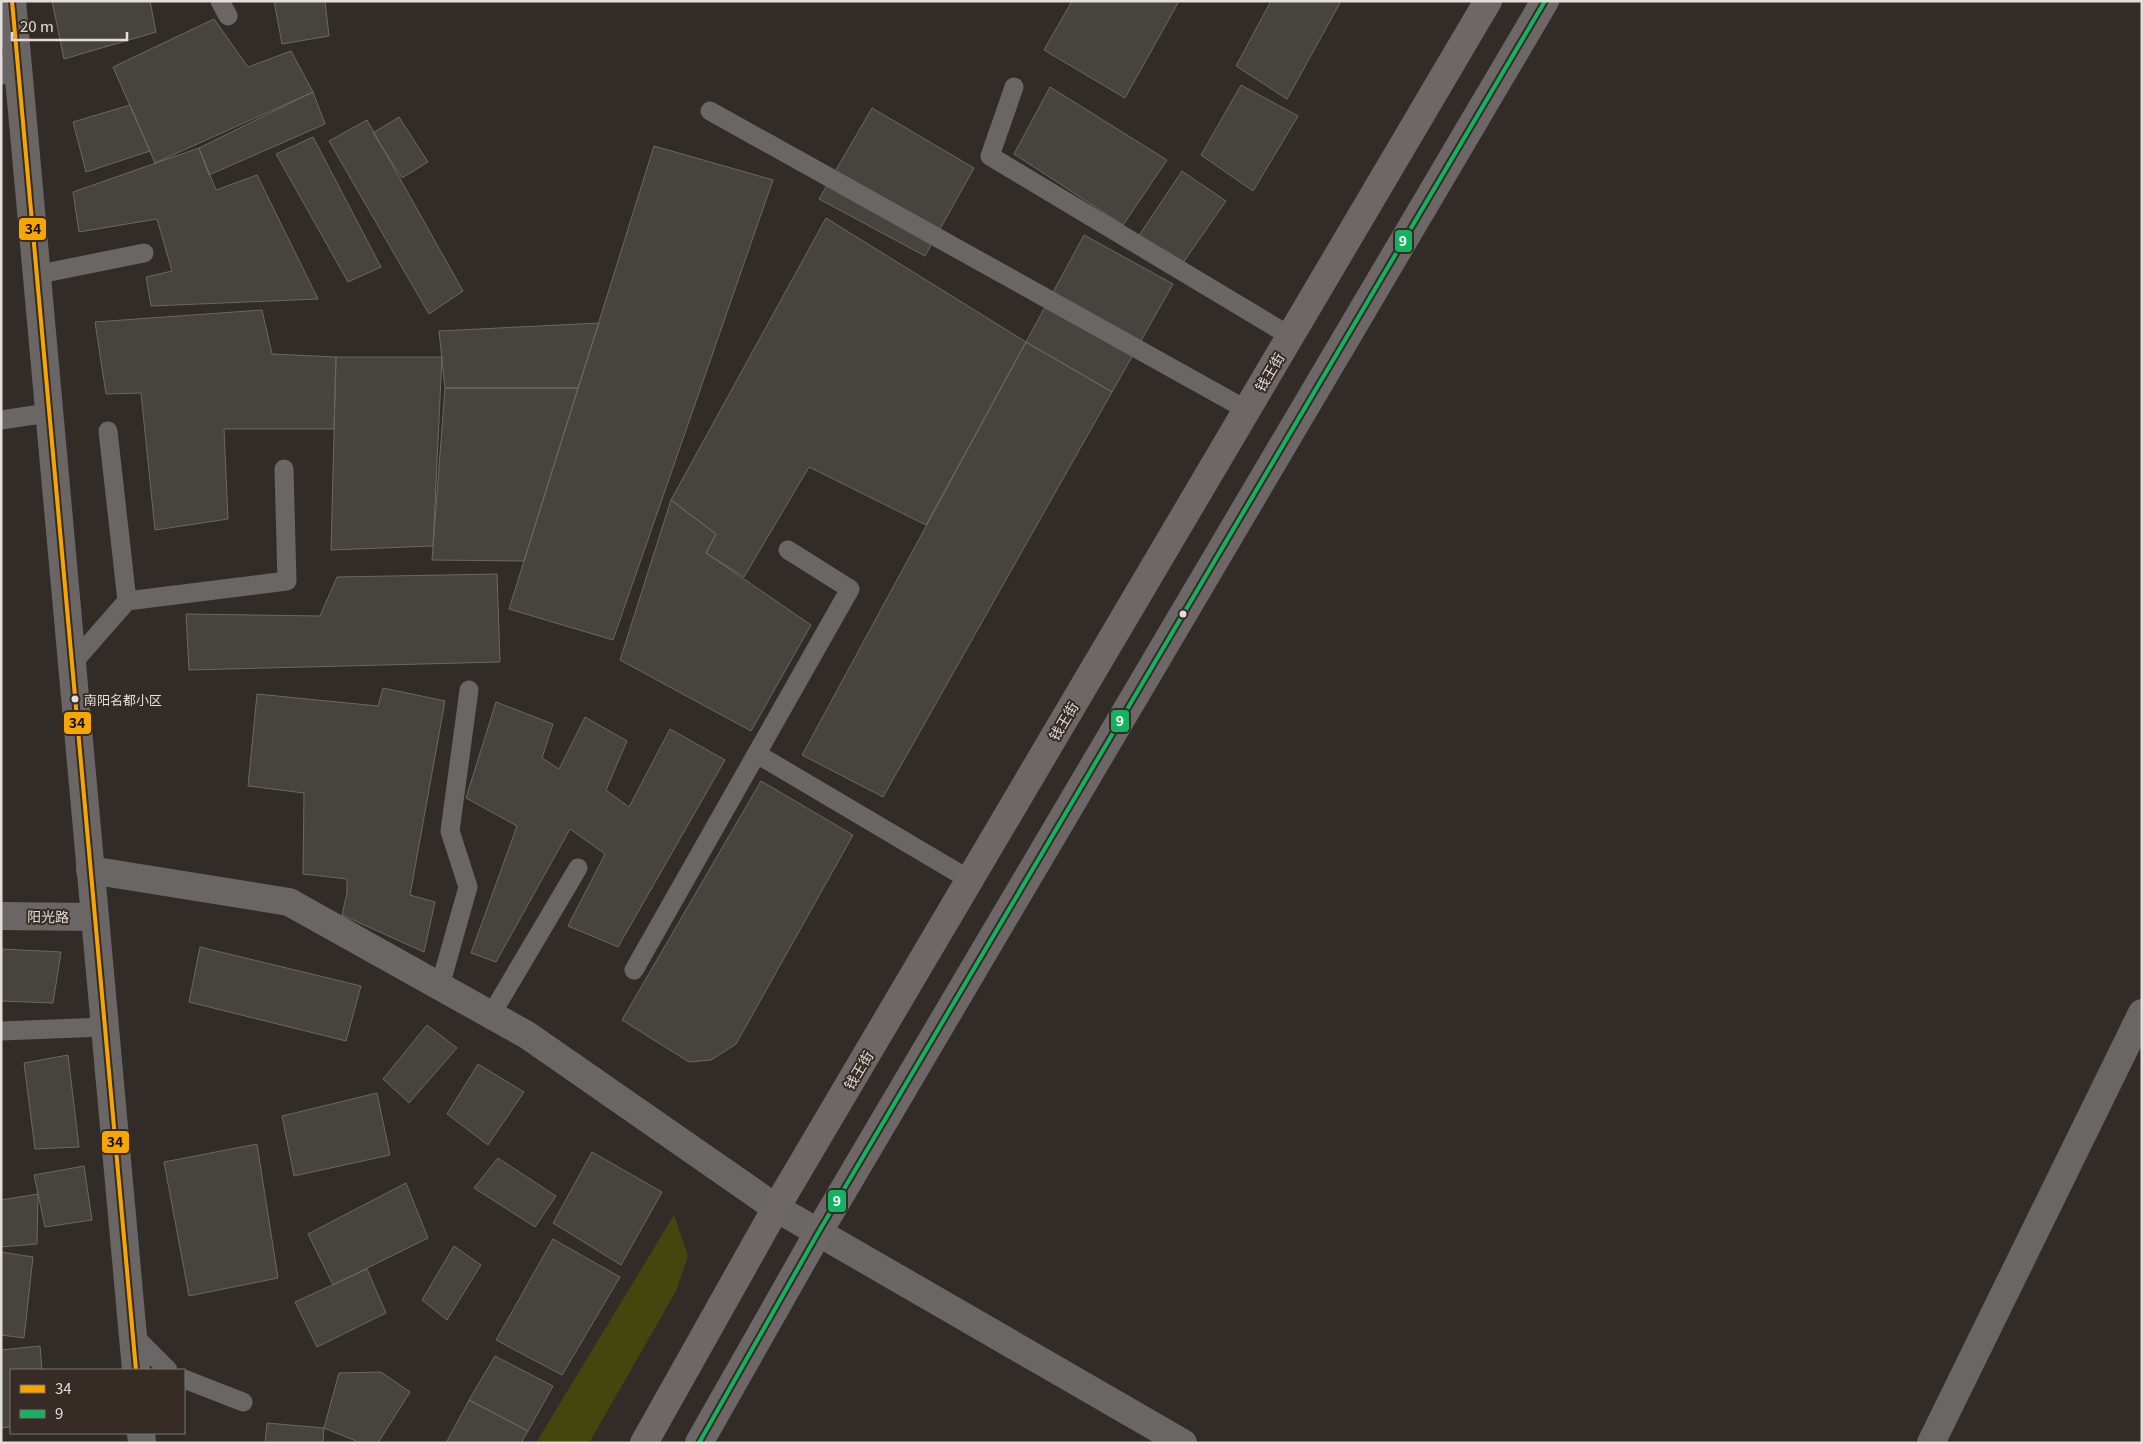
<svg xmlns="http://www.w3.org/2000/svg" width="2143" height="1444" font-family="Georgia,'Noto Sans SC',serif">
<style>
.green{fill:#45460e}
.building{fill:#474440;stroke:#6b6763}
.lines{fill:none;stroke-linecap:round;stroke-linejoin:round}
.service{stroke:#696665;stroke-width:19}
.minor{stroke:#696665;stroke-width:28}
.tertiary{stroke:#696665;stroke-width:28}
.secondary{stroke:#6d6867;stroke-width:28}
.bus-1-casing{stroke:#362b25;stroke-width:8}
.bus-2-casing{stroke:#362b25;stroke-width:8}
.bus-1{stroke:#f7a600;stroke-width:4}
.bus-2{stroke:#13b361;stroke-width:4}
.bus-dot{fill:#e5ddd9;stroke:#362b25;stroke-width:2}
.labels{text-anchor:middle;dominant-baseline:central;stroke-width:4;stroke-linejoin:round;paint-order:stroke}
.bus-label{font-size:13px;fill:#e5ddd9;stroke:#362b25;text-anchor:start}
.street-label{font-size:14px;fill:#e5ddd9;stroke:#362b25}
.line-badge{stroke:#362b25;stroke-width:2}
.badge-label{font-size:14px;text-anchor:middle;font-weight:bold;fill:#fff}
.pale-badge-label{font-size:14px;text-anchor:middle;font-weight:bold;fill:#111}
</style>
<rect width="100%" height="100%" fill="#322c29"/>
<path class="green" d="M 674,1215 L 688,1256 L 676,1291 L 589,1443 L 536,1443 Z"/>
<path class="building" d="M 52,1 L 150,1 L 156,32 L 64,59 Z
M 274,1 L 325,1 L 329,36 L 282,44 Z
M 1072,1 L 1179,1 L 1125,98 L 1044,50 Z
M 1271,1 L 1341,1 L 1287,99 L 1236,66 Z
M 214,19 L 248,67 L 291,51 L 313,92 L 155,163 L 113,67 Z
M 1241,85 L 1298,116 L 1253,191 L 1201,155 Z
M 1050,87 L 1167,160 L 1123,225 L 1014,154 Z
M 313,92 L 325,124 L 209,175 L 199,148 Z
M 130,105 L 150,151 L 86,172 L 73,122 Z
M 872,108 L 974,168 L 925,256 L 819,199 Z
M 399,117 L 428,162 L 402,178 L 373,133 Z
M 367,120 L 463,291 L 429,314 L 329,141 Z
M 313,137 L 381,267 L 348,282 L 276,154 Z
M 654,146 L 773,180 L 613,640 L 509,609 Z
M 199,148 L 216,190 L 257,175 L 318,299 L 151,306 L 146,277 L 172,271 L 157,219 L 79,232 L 73,192 Z
M 1182,171 L 1226,201 L 1180,267 L 1136,240 Z
M 826,218 L 1026,342 L 926,525 L 809,467 L 744,577 L 706,553 L 716,534 L 671,500 Z
M 1084,235 L 1173,284 L 1112,392 L 1026,342 Z
M 262,310 L 272,354 L 336,357 L 334,429 L 224,429 L 228,519 L 155,530 L 141,393 L 106,394 L 95,322 Z
M 599,323 L 578,388 L 445,388 L 439,331 Z
M 1026,342 L 1112,392 L 883,797 L 802,755 Z
M 336,357 L 442,357 L 433,546 L 331,550 Z
M 445,388 L 578,388 L 524,561 L 432,560 Z
M 671,500 L 716,534 L 706,553 L 811,625 L 751,731 L 620,660 Z
M 497,574 L 500,662 L 189,670 L 186,614 L 320,616 L 337,577 Z
M 383,688 L 445,701 L 410,895 L 435,902 L 424,952 L 342,915 L 347,893 L 347,879 L 303,874 L 304,793 L 248,786 L 257,694 L 378,706 Z
M 496,702 L 553,724 L 542,758 L 559,769 L 585,717 L 627,741 L 606,790 L 629,807 L 670,729 L 725,760 L 618,947 L 568,926 L 605,854 L 570,829 L 496,962 L 471,953 L 517,826 L 466,798 Z
M 761,781 L 853,835 L 736,1044 L 711,1060 L 689,1062 L 622,1020 Z
M 200,947 L 361,986 L 346,1041 L 189,1002 Z
M 1,949 L 61,952 L 53,1003 L 1,1001 Z
M 427,1025 L 457,1048 L 409,1103 L 383,1079 Z
M 68,1055 L 79,1147 L 35,1149 L 24,1063 Z
M 478,1064 L 524,1092 L 488,1145 L 447,1114 Z
M 377,1093 L 390,1155 L 294,1176 L 282,1116 Z
M 257,1144 L 278,1278 L 189,1296 L 164,1162 Z
M 592,1152 L 662,1192 L 621,1265 L 553,1223 Z
M 498,1158 L 556,1196 L 535,1227 L 474,1188 Z
M 84,1166 L 92,1220 L 45,1227 L 34,1175 Z
M 406,1183 L 428,1238 L 333,1285 L 308,1234 Z
M 38,1194 L 37,1244 L 1,1247 L 1,1200 Z
M 553,1239 L 620,1277 L 562,1375 L 496,1340 Z
M 454,1246 L 481,1265 L 447,1320 L 422,1300 Z
M 1,1252 L 33,1257 L 24,1338 L 1,1335 Z
M 367,1269 L 386,1313 L 317,1347 L 295,1302 Z
M 40,1346 L 42,1370 L 11,1370 L 11,1427 L 1,1428 L 1,1350 Z
M 495,1356 L 553,1386 L 528,1431 L 469,1400 Z
M 381,1372 L 410,1392 L 378,1443 L 361,1443 L 324,1428 L 339,1373 Z
M 469,1400 L 528,1431 L 521,1443 L 446,1443 Z
M 267,1423 L 324,1428 L 323,1443 L 265,1443 Z"/>
<g class="lines">
<path class="service" d="M 220,1 L 228,16
M 1014,87 L 990,156 L 1290,336
M 710,111 L 1247,410
M 35,275 L 144,253
M 1,420 L 48,413
M 108,431 L 127,601
M 71,665 L 127,601 L 287,581 L 284,469
M 757,754 L 970,880
M 634,970 L 850,589 L 788,550
M 440,986 L 468,887 L 450,831 L 469,690
M 491,1015 L 578,868
M 1,1031 L 104,1027
M 132,1334 L 168,1370
M 184,1379 L 243,1402"/>
<path class="minor" d="M 1,70 L 17,71
M 90,870 L 289,902 L 527,1035 L 776,1208
M 1,916 L 94,917
M 1931,1443 L 2142,1013"/>
<path class="tertiary" d="M 12,1 L 136,1370
M 776,1208 L 1183,1443
M 141,1433 L 142,1443"/>
<path class="secondary" d="M 644,1443 L 776,1208 L 1488,1
M 699,1443 L 818,1233 L 1545,1"/>
<defs>
<path id="bus-1" d="M 12,1 L 136,1370"/>
<path id="bus-2" d="M 699,1443 L 818,1233 L 1545,1"/>
</defs>
<use href="#bus-1" class="bus-1-casing"/>
<use href="#bus-2" class="bus-2-casing"/>
<use href="#bus-1" class="bus-1"/>
<use href="#bus-2" class="bus-2"/>
</g>
<g class="bus-dot">
<circle cx="1183" cy="614" r="4.5"/>
<circle cx="75" cy="699" r="4.5"/>
</g>
<g class="labels">
<g class="bus-label">
<text x="84" y="699">南阳名都小区</text>
</g>
<g class="street-label">
<text transform="translate(1269 372) rotate(-59)">钱王街</text>
<text transform="translate(1063 721) rotate(-59)">钱王街</text>
<text transform="translate(48 916) rotate(1)">阳光路</text>
<text transform="translate(858 1070) rotate(-59)">钱王街</text>
</g>
</g>
<g class="line-badge">
<rect x="18" y="217" width="29" height="24" rx="5" fill="#f7a600"/>
<rect x="1394" y="229" width="19" height="24" rx="5" fill="#13b361"/>
<rect x="1110" y="709" width="20" height="24" rx="5" fill="#13b361"/>
<rect x="63" y="711" width="29" height="24" rx="5" fill="#f7a600"/>
<rect x="101" y="1130" width="29" height="24" rx="5" fill="#f7a600"/>
<rect x="827" y="1189" width="20" height="24" rx="5" fill="#13b361"/>
</g>
<g class="badge-label">
<text x="1403" y="246">9</text>
<text x="1120" y="726">9</text>
<text x="837" y="1206">9</text>
</g>
<g class="pale-badge-label">
<text x="33" y="234">34</text>
<text x="77" y="728">34</text>
<text x="115" y="1147">34</text>
</g>
<rect width="2143" height="1444" fill="none" stroke="#e5ddd9" stroke-width="5"/>
<rect x="10" y="1369" width="175" height="65" fill="#362b25" stroke="#7c726d"/>
<rect x="20" y="1385" width="25" height="8" fill="#f7a600" stroke="#7c726d"/>
<text x="55" y="1394" font-size="15" fill="#e5ddd9">34</text>
<rect x="20" y="1410" width="25" height="8" fill="#13b361" stroke="#7c726d"/>
<text x="55" y="1419" font-size="15" fill="#e5ddd9">9</text>
<path d="M12 32v8h115v-8" fill="none" stroke="#e5ddd9" stroke-width="2.5"/>
<text x="20" y="32" font-size="15" fill="#e5ddd9" stroke="#362b25" stroke-width="4" paint-order="stroke">20 m</text>
</svg>
